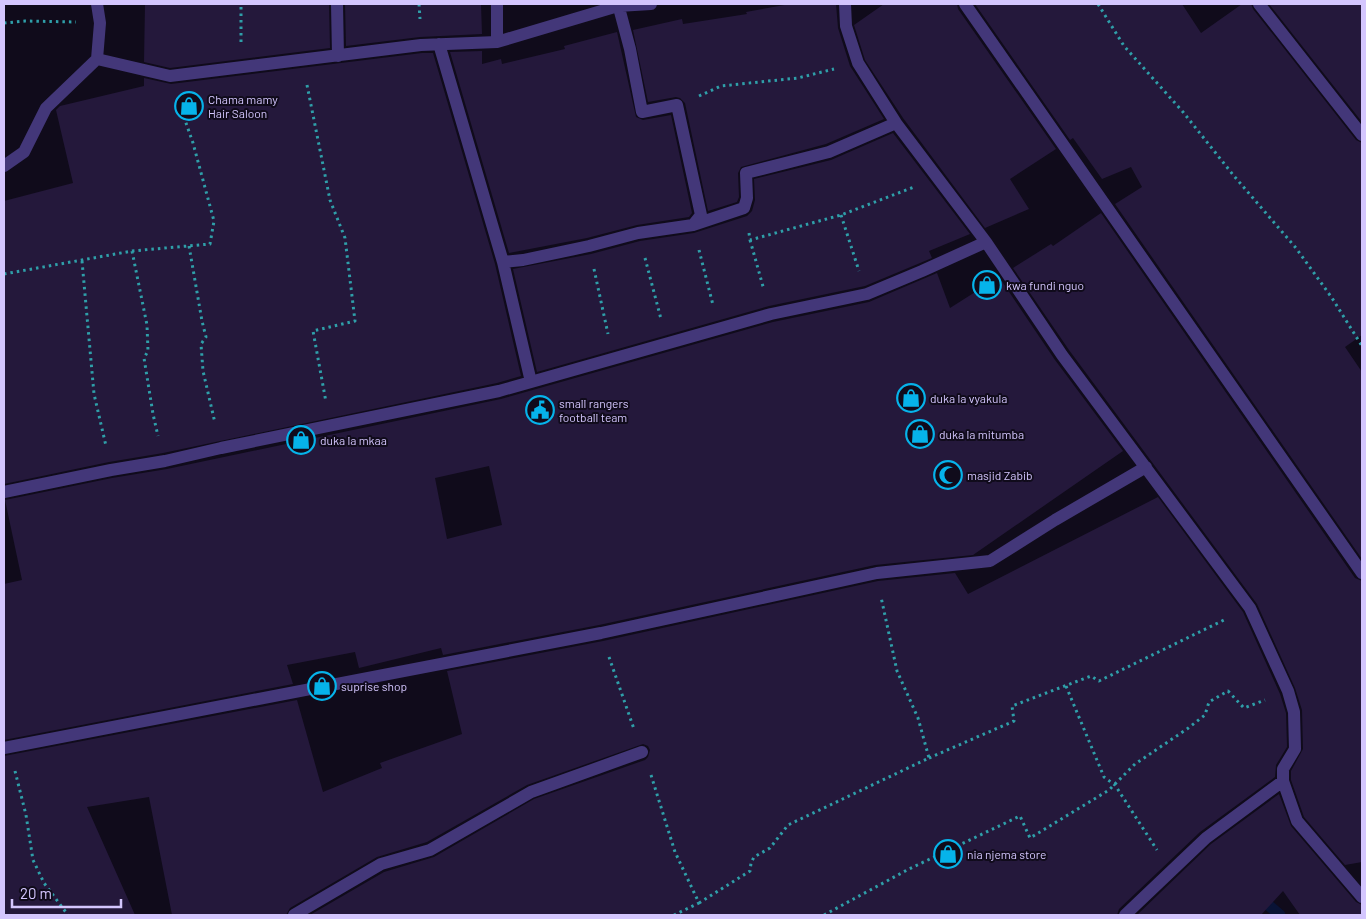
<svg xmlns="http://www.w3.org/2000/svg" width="1366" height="919" font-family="Barlow,sans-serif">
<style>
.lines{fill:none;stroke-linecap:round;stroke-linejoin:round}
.stream{stroke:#091336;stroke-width:11}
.building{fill:#24183b;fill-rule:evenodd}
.path{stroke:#2f9fa9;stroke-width:3;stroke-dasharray:2.5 4;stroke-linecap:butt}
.minor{stroke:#433779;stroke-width:12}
.labels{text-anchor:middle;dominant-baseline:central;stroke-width:4;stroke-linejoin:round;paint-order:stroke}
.poi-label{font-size:12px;fill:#d4c6fe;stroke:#100b1b;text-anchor:start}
</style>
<rect width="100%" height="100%" fill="#100b1b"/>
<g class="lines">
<path class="stream" d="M 1259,897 L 1280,915"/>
</g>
<path class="building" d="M 145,4 L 329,4 L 330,48 L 170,68 L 144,62 Z
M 345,4 L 481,4 L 482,34 L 420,37 L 346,46 Z
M 790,4 L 836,4 L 838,28 L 850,66 L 884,119 L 826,144 L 741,167 L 738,173 L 739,197 L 737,202 L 708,211 L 685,103 L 680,98 L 676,97 L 648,102 L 633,30 L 682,19 L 683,24 L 747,14 L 746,12 Z
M 884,4 L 957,4 L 958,9 L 1056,149 L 1010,179 L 1029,209 L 985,228 L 903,118 L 865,60 L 854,25 Z
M 975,4 L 1182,4 L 1201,33 L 1242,4 L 1251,4 L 1253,9 L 1356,140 L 1362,143 L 1362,335 L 1345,347 L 1362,372 L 1362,559 L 1115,204 L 1142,187 L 1131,167 L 1102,179 L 1073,138 L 1070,140 Z
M 1269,4 L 1362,4 L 1362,122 Z
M 617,32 L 636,117 L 643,120 L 671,115 L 692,213 L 689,217 L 637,225 L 587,238 L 509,253 L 450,52 L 482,51 L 482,64 L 501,59 L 502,64 L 565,49 L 564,46 Z
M 422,53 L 433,53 L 495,264 L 521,376 L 497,383 L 163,453 L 109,462 L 4,484 L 4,201 L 73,183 L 56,110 L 60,106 L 144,86 L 144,78 L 171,84 Z
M 893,133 L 970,234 L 929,251 L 932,258 L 865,286 L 769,306 L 537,372 L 513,269 L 591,254 L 640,241 L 694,233 L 747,216 L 752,211 L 755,200 L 754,179 L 831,160 Z
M 1101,213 L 1355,578 L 1362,581 L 1362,862 L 1345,865 L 1304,817 L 1291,780 L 1291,771 L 1303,749 L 1302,710 L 1295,688 L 1257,604 L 1069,350 L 1013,268 L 1051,244 L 1053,246 Z
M 937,273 L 950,308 L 999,277 L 1055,360 L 1123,451 L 973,555 L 875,565 L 599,625 L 443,655 L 441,648 L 359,668 L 355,652 L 287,665 L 293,684 L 4,740 L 4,584 L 22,580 L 5,500 L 112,478 L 167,469 L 501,399 L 773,322 L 869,302 ZM 489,466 L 502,525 L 447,539 L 435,478 Z
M 1158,497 L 1243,612 L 1280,694 L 1286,713 L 1287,747 L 1276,765 L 1275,777 L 1200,832 L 1119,909 L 1117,915 L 310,915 L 384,872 L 434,857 L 534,799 L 645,760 L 648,757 L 650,750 L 648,746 L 643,744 L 527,785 L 427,842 L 377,857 L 290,908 L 286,915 L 172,915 L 149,797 L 87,807 L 135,915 L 4,915 L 4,756 L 297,700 L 323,792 L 382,768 L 380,763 L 462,734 L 447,671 L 603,641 L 878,581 L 955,573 L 968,594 Z
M 1279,794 L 1291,826 L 1356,902 L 1362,905 L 1362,915 L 1300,915 L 1283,891 L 1261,915 L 1137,915 L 1211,844 Z"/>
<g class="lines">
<path class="path" d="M 419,4 L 420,19
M 1098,4 L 1124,46 L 1183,112 L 1234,176 L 1296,248 L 1332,298 L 1362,346
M 4,23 L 25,21 L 76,22
M 241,42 L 241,4
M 307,85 L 330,200 L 345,238 L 355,321 L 313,331 L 326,402
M 699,96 L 721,86 L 798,78 L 834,69
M 841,215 L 859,271
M 749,233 L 750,240 L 841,215 L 914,187
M 750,240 L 764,290
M 189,246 L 202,321 L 206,337 L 201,344 L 203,371 L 215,423
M 699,250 L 713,305
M 132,251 L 147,325 L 148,351 L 144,358 L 153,414 L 158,436
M 645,258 L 661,319
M 82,261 L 94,394 L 106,446
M 594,269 L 608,334
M 4,274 L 132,251 L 210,244 L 214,221 L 193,143 L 178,100
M 609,657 L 634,729
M 1066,686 L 1104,777 L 1115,785 L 1157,850
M 929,758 L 1014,721 L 1012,706 L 1091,676 L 1099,681 L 1226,619
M 15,771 L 26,815 L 33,860 L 44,883 L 68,915
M 651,775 L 675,852 L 699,903 L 674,915
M 699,903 L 750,871 L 751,863 L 754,857 L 770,848 L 788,825 L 929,758 L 918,718 L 897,671 L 881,597
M 824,915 L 909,869 L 1020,816 L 1030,838 L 1109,790 L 1135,764 L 1187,729 L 1205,715 L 1209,702 L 1228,691 L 1244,708 L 1265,700"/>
<path class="minor" d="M 337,4 L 338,56
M 497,4 L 497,42
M 618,4 L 630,49 L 642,112 L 677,105 L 701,215 L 693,225
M 845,4 L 846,26 L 858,63 L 896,123 L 986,242 L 1062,355 L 1250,608 L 1288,691 L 1294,712 L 1295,749 L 1283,769 L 1283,781 L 1297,821 L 1362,897
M 965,4 L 1362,573
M 1259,4 L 1362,135
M 439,44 L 503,262
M 97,59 L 170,76 L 421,45 L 497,42 L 618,6 L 651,4
M 4,166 L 24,152 L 46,108 L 97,59 L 100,23 L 97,4
M 531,382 L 503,262 L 523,260 L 589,246 L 638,233 L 693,225 L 744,208 L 747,198 L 746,173 L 829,152 L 896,123
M 4,492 L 111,470 L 165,461 L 221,448 L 499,391 L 771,314 L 867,294 L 922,271 L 986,242
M 4,748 L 601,633 L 877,573 L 990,561 L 1055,520 L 1146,467
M 294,915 L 381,864 L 430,850 L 531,792 L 642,752
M 1125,915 L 1206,838 L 1283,781"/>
</g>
<defs>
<symbol id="shop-ring" viewBox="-11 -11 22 22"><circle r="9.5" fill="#100b1b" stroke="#06b3ea" stroke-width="1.5"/><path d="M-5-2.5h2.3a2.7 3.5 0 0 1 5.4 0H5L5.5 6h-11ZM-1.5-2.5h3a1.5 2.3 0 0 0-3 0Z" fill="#06b3ea"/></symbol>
<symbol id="civic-ring" viewBox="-11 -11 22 22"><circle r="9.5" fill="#100b1b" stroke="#06b3ea" stroke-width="1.5"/><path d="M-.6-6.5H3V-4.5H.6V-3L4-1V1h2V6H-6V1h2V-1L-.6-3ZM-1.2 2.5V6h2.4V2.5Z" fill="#06b3ea"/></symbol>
<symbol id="mosque-ring" viewBox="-11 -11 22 22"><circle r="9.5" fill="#100b1b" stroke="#06b3ea" stroke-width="1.5"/><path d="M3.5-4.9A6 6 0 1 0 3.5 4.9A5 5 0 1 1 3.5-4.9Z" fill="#06b3ea"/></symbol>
</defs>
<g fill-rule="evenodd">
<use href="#shop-ring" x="173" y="90" width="32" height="32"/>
<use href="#shop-ring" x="971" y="269" width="32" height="32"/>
<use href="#shop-ring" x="895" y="382" width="32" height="32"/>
<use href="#civic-ring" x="524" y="394" width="32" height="32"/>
<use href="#shop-ring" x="904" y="418" width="32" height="32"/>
<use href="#shop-ring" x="285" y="424" width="32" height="32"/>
<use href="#mosque-ring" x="932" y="459" width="32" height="32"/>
<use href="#shop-ring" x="306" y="670" width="32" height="32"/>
<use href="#shop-ring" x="932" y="838" width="32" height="32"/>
</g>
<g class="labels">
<g class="poi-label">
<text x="208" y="99">Chama mamy<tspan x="208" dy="14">Hair Saloon</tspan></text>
<text x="1006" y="285">kwa fundi nguo</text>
<text x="930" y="398">duka la vyakula</text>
<text x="559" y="403">small rangers<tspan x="559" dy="14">football team</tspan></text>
<text x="939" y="434">duka la mitumba</text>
<text x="320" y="440">duka la mkaa</text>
<text x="967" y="475">masjid Zabib</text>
<text x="341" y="686">suprise shop</text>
<text x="967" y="854">nia njema store</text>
</g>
</g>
<rect width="1366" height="919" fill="none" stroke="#d4c6fe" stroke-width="10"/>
<path d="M12 899v8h109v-8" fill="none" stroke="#d4c6fe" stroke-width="2.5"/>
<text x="20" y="899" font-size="15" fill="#d4c6fe" stroke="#100b1b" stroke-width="4" paint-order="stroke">20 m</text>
</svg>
